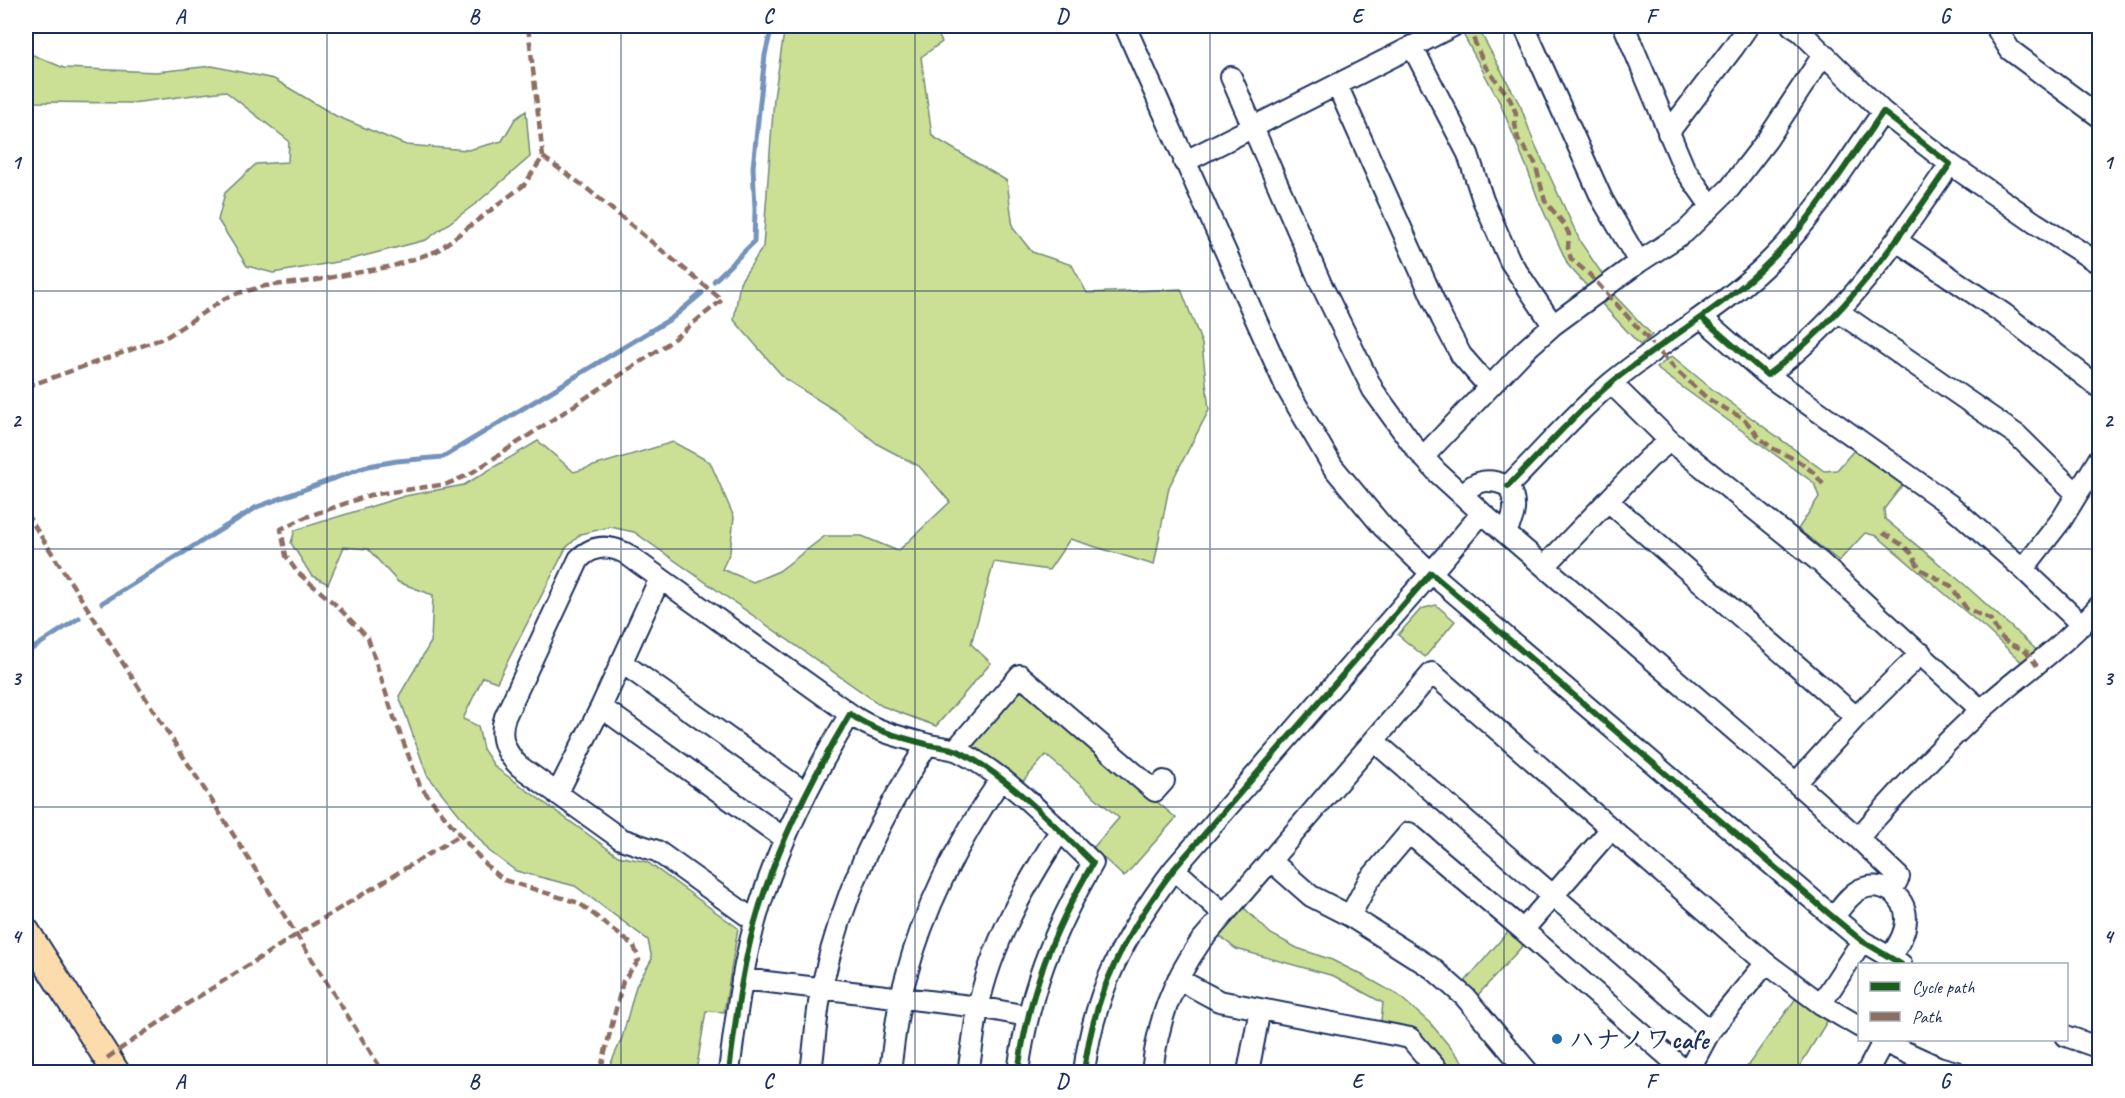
<svg xmlns="http://www.w3.org/2000/svg" width="2125" height="1098" font-family="Caveat,'Klee One',sans-serif">
<style>
.green{fill:#cbe095;stroke:#73887a;stroke-width:1.5}
.lines{fill:none;stroke-linecap:round;stroke-linejoin:round}
.stream{stroke:#7493bb;stroke-width:5}
.minor-casing{stroke:#1b2f5e;stroke-width:24}
.major-casing{stroke:#1b2f5e;stroke-width:30}
.minor{stroke:#fff;stroke-width:20}
.major{stroke:#fcdcac;stroke-width:26}
.quiet{stroke:#8d6e63;stroke-width:4.5;stroke-dasharray:9 4.5;stroke-linecap:butt}
.cycleway-casing{stroke:#fff;stroke-width:10}
.cycleway{stroke:#1b5e20;stroke-width:6}
.grid{fill:none;stroke:#1b2f5e;stroke-width:1.5;stroke-opacity:0.55}
.poi-dot{fill:#1f6fb2;stroke:#fff;stroke-width:2}
.labels{text-anchor:middle;dominant-baseline:central;stroke-width:5;stroke-linejoin:round;paint-order:stroke}
.poi-label{font-size:26px;font-weight:bold;fill:#1b2f5e;stroke:#fff;text-anchor:start}
.neatline{fill:none;stroke:#1b2f5e;stroke-width:2}
.grid-label{font-size:20px;text-anchor:middle;font-weight:bold;fill:#1b2f5e}
</style>
<rect width="100%" height="100%" fill="#fff"/>
<filter id="ink" filterUnits="userSpaceOnUse"><feTurbulence type="fractalNoise" baseFrequency=".0167" numOctaves="2"/><feDisplacementMap in="SourceGraphic" scale="12" xChannelSelector="R" yChannelSelector="G"/><feConvolveMatrix kernelMatrix="1 2 1 2 8 2 1 2 1" color-interpolation-filters="sRGB"/></filter>
<g filter="url(#ink)">
<path class="green" d="M 785,26 L 933,26 L 942,42 L 921,57 L 932,136 L 1007,181 L 1013,228 L 1032,252 L 1072,265 L 1087,293 L 1181,289 L 1202,344 L 1209,410 L 1169,487 L 1154,565 L 1070,539 L 1049,570 L 994,562 L 971,644 L 991,663 L 936,726 L 882,706 L 634,532 L 610,527 L 581,534 L 566,548 L 497,682 L 483,677 L 463,719 L 478,726 L 483,749 L 495,767 L 618,856 L 647,862 L 738,928 L 724,1012 L 706,1011 L 696,1072 L 607,1072 L 622,1038 L 636,986 L 652,959 L 648,940 L 575,886 L 516,871 L 489,851 L 427,775 L 399,696 L 431,642 L 433,595 L 398,582 L 368,549 L 344,547 L 328,584 L 311,575 L 291,543 L 295,530 L 405,496 L 464,485 L 538,441 L 574,472 L 673,442 L 710,462 L 734,517 L 730,552 L 722,569 L 753,582 L 779,571 L 825,536 L 862,536 L 898,551 L 950,502 L 919,466 L 879,445 L 836,411 L 785,379 L 734,320 L 740,282 L 763,247 L 774,98 Z
M 1477,26 L 1521,107 L 1533,140 L 1581,243 L 1607,281 L 1593,293 L 1568,265 L 1538,199 L 1527,168 L 1500,103 L 1463,34 Z
M 26,52 L 64,68 L 156,72 L 212,66 L 274,79 L 336,116 L 406,145 L 468,150 L 502,141 L 515,119 L 526,111 L 530,157 L 478,202 L 426,240 L 348,260 L 273,273 L 247,266 L 218,220 L 225,193 L 256,164 L 288,162 L 289,141 L 225,91 L 132,103 L 30,102 L 26,100 Z
M 1614,295 L 1652,335 L 1640,345 L 1602,304 Z
M 1672,356 L 1712,389 L 1824,471 L 1837,470 L 1855,449 L 1905,482 L 1884,509 L 1885,519 L 1965,585 L 2042,655 L 2028,668 L 1986,629 L 1877,536 L 1865,533 L 1839,561 L 1798,529 L 1819,497 L 1814,483 L 1656,368 Z
M 1436,605 L 1455,621 L 1425,657 L 1398,635 L 1421,609 Z
M 1016,692 L 1030,693 L 1176,818 L 1124,877 L 1093,848 L 1119,818 L 1046,755 L 1020,785 L 974,751 L 975,740 Z
M 1241,905 L 1271,934 L 1297,948 L 1332,960 L 1364,976 L 1398,995 L 1431,1024 L 1471,1072 L 1450,1072 L 1414,1028 L 1381,1021 L 1383,1003 L 1334,976 L 1236,949 L 1217,934 Z
M 1511,928 L 1527,941 L 1477,996 L 1462,985 Z
M 1799,994 L 1831,1015 L 1796,1072 L 1743,1072 Z"/>
<g class="lines">
<path class="stream" d="M 714,281 L 754,242 L 755,209 L 753,167 L 765,55 L 772,26
M 102,603 L 257,507 L 368,466 L 397,461 L 443,457 L 672,318 L 702,293
M 26,653 L 79,618"/>
<defs>
<path id="minor" d="M 1125,26 L 1286,387 L 1333,467 L 1383,527 L 1431,573 L 1482,513
M 1524,26 L 1602,199 L 1639,262
M 1624,26 L 1684,168 L 1711,206
M 1792,26 L 1800,31 L 1883,112
M 1995,26 L 2010,50 L 2100,117
M 1412,46 L 1468,154 L 1483,200 L 1510,261 L 1553,325
M 1231,77 L 1321,284 L 1373,390 L 1415,448 L 1438,473 L 1482,513 L 1796,783 L 1858,838 L 1899,877 L 1892,891
M 1337,85 L 1442,319 L 1461,355 L 1489,387
M 1668,133 L 1733,48 L 1748,26
M 1184,162 L 1453,26
M 1950,164 L 2035,223 L 2100,264
M 1897,241 L 2004,314 L 2100,388
M 1839,312 L 2017,435 L 2077,494
M 1767,375 L 1950,505 L 2023,569 L 2062,519 L 2100,457
M 1611,383 L 1670,441 L 1820,562 L 1981,710
M 1423,457 L 1524,351 L 1553,325 L 1639,262 L 1685,232 L 1730,188 L 1767,140 L 1823,55
M 1508,486 C 1542,452 1574,414 1611,383 C 1664,339 1725,307 1773,258 C 1816,215 1848,161 1883,112 L 1950,164 C 1897,241 1844,319 1767,375 L 1702,318
M 1462,495 C 1476,479 1489,478 1508,486 C 1518,504 1515,516 1505,533
M 1608,501 L 1856,717
M 1545,566 L 1649,458 L 1670,441
M 2023,569 L 2082,625
M 621,662 L 806,793
M 601,707 L 785,839
M 1374,741 L 1710,1031
M 955,750 L 1020,675 L 1155,791 L 1164,781
M 1796,783 L 1856,717 L 1921,653
M 557,794 L 601,707 L 660,578
M 1611,829 L 1523,930 L 1686,1072
M 1858,838 C 1897,794 1936,751 1979,712 C 2019,675 2064,647 2100,605
M 1271,861 L 1311,896 L 1350,916 L 1432,968 L 1465,997 L 1528,1072
M 1174,869 L 1224,914
M 1350,916 L 1369,880 L 1409,833 L 1523,930
M 1833,917 C 1841,908 1848,896 1859,890 C 1881,879 1906,895 1906,919 C 1906,934 1897,946 1890,958
M 755,921 L 657,851 L 621,839 L 519,766 C 505,752 498,737 505,717 L 579,559 C 593,545 608,545 625,553 L 850,714
M 742,979 L 979,1007 L 1027,1016
M 1178,979 L 1219,1001 L 1410,1038 L 1439,1072
M 1821,1004 L 1862,941
M 2066,1036 L 2100,1048
M 1879,1040 L 1938,1067 L 1956,1072
M 729,1072 C 736,1017 743,959 760,905 C 781,838 814,774 850,714 C 872,730 899,737 926,744 C 936,747 948,747 958,751 C 1008,776 1053,824 1093,863 C 1052,933 1029,991 1018,1072
M 811,1072 C 815,1044 816,1014 822,986 C 843,893 876,825 927,745
M 890,1072 C 894,1041 897,1008 906,977 C 925,905 959,840 1001,779
M 968,1072 C 972,1051 974,1030 978,1009 C 991,944 1025,886 1060,831
M 1084,1072 C 1094,991 1125,934 1174,869 L 1431,573 L 1833,917 L 1862,941 L 1901,964
M 1152,1072 C 1158,1021 1171,984 1201,941 L 1432,673 L 1766,963 L 1821,1004 L 1860,1027
M 1248,1072 L 1260,1009
M 1688,1072 L 1710,1031 L 1766,963
M 1867,1072 L 1883,1042"/>
<path id="major" d="M 26,931 L 116,1072"/>
</defs>
<use href="#minor" class="minor-casing"/>
<use href="#major" class="major-casing"/>
<use href="#minor" class="minor"/>
<use href="#major" class="major"/>
<path class="quiet" d="M 1468,26 L 1485,66 L 1509,97 L 1516,113 L 1515,124 L 1518,139 L 1535,163 L 1545,201 L 1564,224 L 1569,234 L 1568,248 L 1571,259 L 1589,274 L 1676,370 L 1708,399 L 1744,419 L 1760,438 L 1772,448 L 1798,461 L 1813,472 L 1823,484
M 543,157 L 585,187 L 722,300 L 666,345 L 470,474 L 447,484 L 370,495 L 306,517 L 281,529 L 286,556 L 297,572 L 336,605 L 368,638 L 392,712 L 420,786 L 460,835 L 485,864 L 504,880 L 579,903 L 634,946 L 639,960 L 623,981 L 600,1072
M 26,387 L 153,342 L 168,336 L 224,299 L 235,294 L 265,286 L 312,281 L 393,266 L 437,251 L 524,185 L 543,157 L 528,26
M 26,513 L 214,804 L 383,1072
M 1883,533 L 1901,544 L 1911,553 L 1920,569 L 1951,586 L 1966,608 L 1991,620 L 1999,635 L 2008,643 L 2026,651 L 2037,666
M 107,1058 L 179,1009 L 296,935 L 460,835
M 26,1067 L 28,1072"/>
<defs>
<path id="cycleway" d="M 1508,486 C 1542,452 1574,414 1611,383 C 1664,339 1725,307 1773,258 C 1816,215 1848,161 1883,112 L 1950,164 C 1897,241 1844,319 1767,375 L 1702,318
M 729,1072 C 736,1017 743,959 760,905 C 781,838 814,774 850,714 C 872,730 899,737 926,744 C 936,747 948,747 958,751 C 1008,776 1053,824 1093,863 C 1052,933 1029,991 1018,1072
M 1084,1072 C 1094,991 1125,934 1174,869 L 1431,573 L 1833,917 L 1862,941 L 1901,964"/>
</defs>
<use href="#cycleway" class="cycleway-casing"/>
<use href="#cycleway" class="cycleway"/>
</g>
</g>
<path class="grid" d="M 327,26 L 327,1072M 621,26 L 621,1072M 915,26 L 915,1072M 1210,26 L 1210,1072M 1504,26 L 1504,1072M 1798,26 L 1798,1072M 26,291 L 2100,291M 26,549 L 2100,549M 26,807 L 2100,807"/>
<circle class="poi-dot" cx="1557" cy="1039" r="6"/>
<g class="labels">
<g class="poi-label">
<text x="1569" y="1039">ハナノワcafe</text>
</g>
</g>
<rect width="2125" height="1098" fill="none" stroke="#fff" stroke-width="66"/>
<rect x="1858" y="963" width="210" height="78" fill="#ffffff" stroke="#a4acbf" stroke-width="1.5"/>
<rect x="1870" y="982" width="30" height="9" fill="#1b5e20" stroke="#a4acbf" stroke-width="1.5"/>
<text x="1912" y="993" font-size="18" fill="#1b2f5e">Cycle path</text>
<rect x="1870" y="1012" width="30" height="9" fill="#8d6e63" stroke="#a4acbf" stroke-width="1.5"/>
<text x="1912" y="1023" font-size="18" fill="#1b2f5e">Path</text>
<rect x="33" y="33" width="2059" height="1032" class="neatline"/>
<g class="grid-label">
<text x="180" y="23">A</text>
<text x="474" y="23">B</text>
<text x="768" y="23">C</text>
<text x="1062" y="23">D</text>
<text x="1357" y="23">E</text>
<text x="1651" y="23">F</text>
<text x="1945" y="23">G</text>
<text x="16" y="169">1</text>
<text x="2108" y="169">1</text>
<text x="16" y="427">2</text>
<text x="2108" y="427">2</text>
<text x="16" y="685">3</text>
<text x="2108" y="685">3</text>
<text x="16" y="943">4</text>
<text x="2108" y="943">4</text>
<text x="180" y="1088">A</text>
<text x="474" y="1088">B</text>
<text x="768" y="1088">C</text>
<text x="1062" y="1088">D</text>
<text x="1357" y="1088">E</text>
<text x="1651" y="1088">F</text>
<text x="1945" y="1088">G</text>
</g>
</svg>
